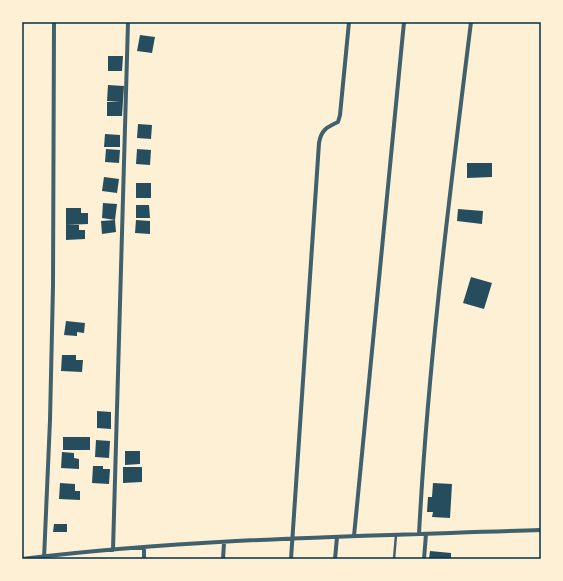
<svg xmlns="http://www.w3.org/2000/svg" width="563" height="581" font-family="'Nunito Sans',sans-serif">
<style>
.building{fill:#264d5e}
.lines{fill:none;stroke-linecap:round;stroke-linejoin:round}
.service{stroke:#3f606c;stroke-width:2.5}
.minor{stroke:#3f606c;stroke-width:4}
.neatline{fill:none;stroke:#003049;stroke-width:1.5}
</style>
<rect width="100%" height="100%" fill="#fdf0d5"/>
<path class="building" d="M 140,35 L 155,37 L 152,53 L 137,51 Z
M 108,56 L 123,56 L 122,71 L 108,71 Z
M 108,85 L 124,86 L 122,116 L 107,116 L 107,102 L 120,102 L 107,101 Z
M 138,124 L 152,125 L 151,139 L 137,138 Z
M 105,134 L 120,135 L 120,147 L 104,147 Z
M 106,149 L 120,150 L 119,163 L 105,162 Z
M 137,149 L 151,150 L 150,165 L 136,164 Z
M 467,163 L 492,163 L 492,177 L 467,178 Z
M 104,177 L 119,179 L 117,193 L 102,191 Z
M 136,183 L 151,183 L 151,198 L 136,198 Z
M 103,203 L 117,204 L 115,220 L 102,218 Z
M 136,205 L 149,205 L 150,218 L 136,218 Z
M 66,208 L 81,208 L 81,213 L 88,213 L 88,224 L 66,225 Z
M 458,209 L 483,211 L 482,224 L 457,221 Z
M 115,220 L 116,232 L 102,234 L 101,221 Z
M 136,220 L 150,221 L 150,234 L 135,233 Z
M 66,225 L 79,225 L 79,230 L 85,230 L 85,239 L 66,240 Z
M 471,277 L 492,283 L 484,309 L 463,303 Z
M 66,321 L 85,323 L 84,333 L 77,332 L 77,336 L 64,335 Z
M 62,355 L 76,355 L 76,360 L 83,360 L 82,372 L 61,371 Z
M 97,411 L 111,412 L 111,429 L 97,428 Z
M 63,437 L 90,437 L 90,450 L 63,450 Z
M 96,440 L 110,441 L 109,458 L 95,457 Z
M 125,451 L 140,451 L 140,464 L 125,465 Z
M 62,452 L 74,453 L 74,458 L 79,459 L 79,469 L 61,468 Z
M 93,466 L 103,466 L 103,469 L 110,469 L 109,484 L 92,483 Z
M 123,467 L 142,467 L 142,482 L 123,483 Z
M 60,483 L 75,484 L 75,491 L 80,491 L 80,500 L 59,499 Z
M 433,483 L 452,484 L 450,518 L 432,517 L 433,512 L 427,512 L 428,497 L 432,497 Z
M 54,524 L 67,524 L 67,532 L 53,532 Z
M 430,551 L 451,553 L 451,559 L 429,559 Z"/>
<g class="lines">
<path class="service" d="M 394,559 L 396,535"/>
<path class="minor" d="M 419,534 C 428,363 450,192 471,22
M 354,536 L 404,22
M 113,550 L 128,22
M 22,559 C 194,538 368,536 541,530
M 44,559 L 50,420 L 53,286 L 54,22
M 144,559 L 144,548
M 223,559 L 224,543
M 291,559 L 319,143 C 321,130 327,127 338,122 L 340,115 L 349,22
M 335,559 L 337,537
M 424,559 L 426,534"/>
</g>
<rect width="563" height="581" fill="none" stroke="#fdf0d5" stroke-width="46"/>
<rect x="23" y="23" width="517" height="535" class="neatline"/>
</svg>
